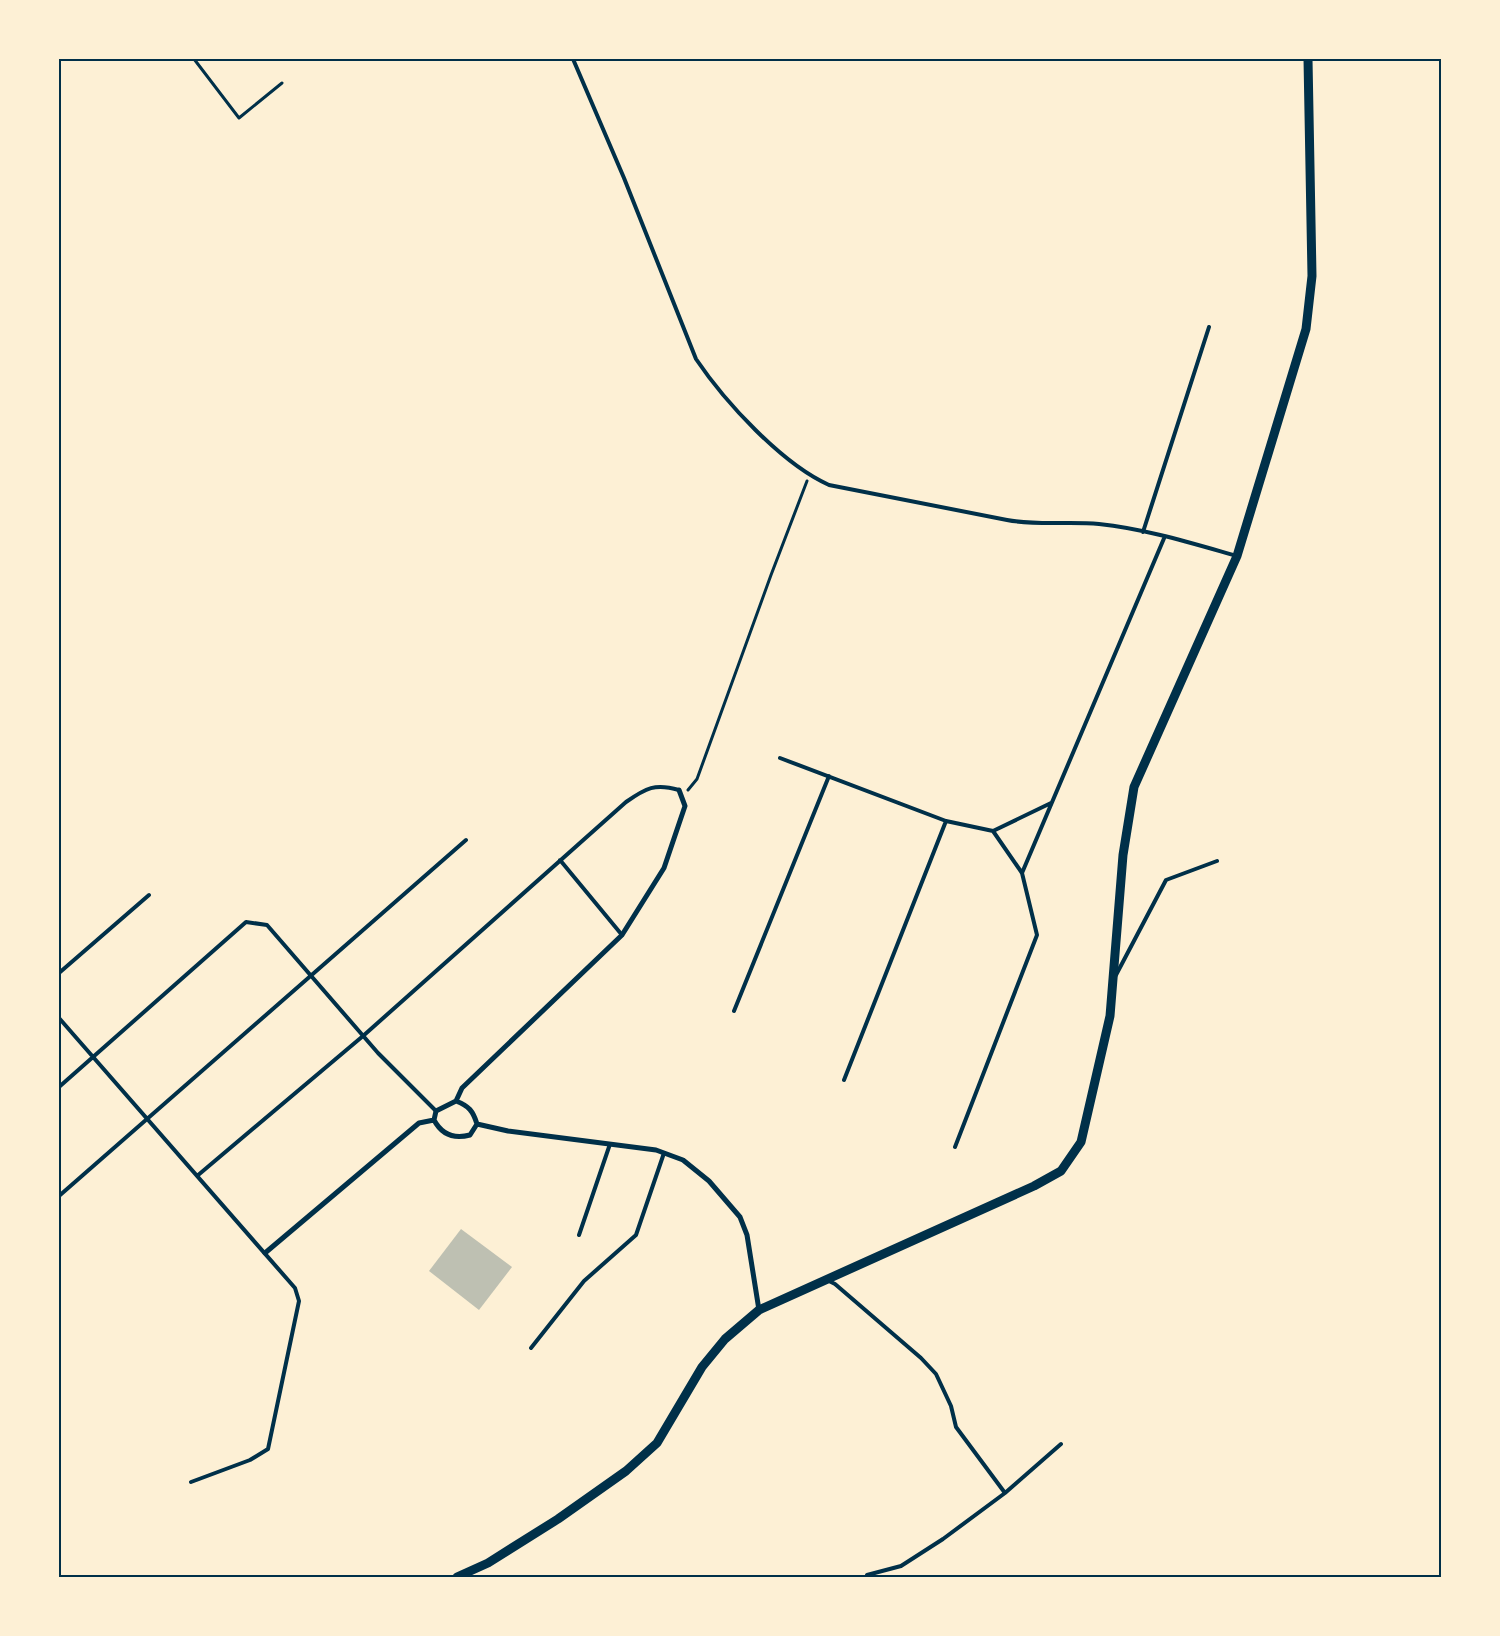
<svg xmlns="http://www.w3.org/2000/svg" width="1500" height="1636" font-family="'Exo 2',sans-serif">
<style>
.building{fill:#bec0b2}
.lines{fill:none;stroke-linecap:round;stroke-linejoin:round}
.path{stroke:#003049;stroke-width:3}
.service{stroke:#003049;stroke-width:4}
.minor{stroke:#003049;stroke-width:5}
.tertiary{stroke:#003049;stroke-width:9}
.neatline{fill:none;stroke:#003049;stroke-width:2}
</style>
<rect width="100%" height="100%" fill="#fdf0d5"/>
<path class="building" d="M 461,1229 L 512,1267 L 479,1310 L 429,1271 Z"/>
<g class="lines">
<path class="path" d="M 194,59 L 239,118 L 282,83
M 688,790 L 697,779 L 771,575 L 807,481"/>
<path class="service" d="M 573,59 L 624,178 L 696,359 C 725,402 782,464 829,485 L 1007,520 C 1038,526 1068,521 1099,524 C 1146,529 1191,543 1237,556
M 1143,532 L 1209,327
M 780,758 L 946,821 L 993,831 L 1051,803
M 993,831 L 1022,873 L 1165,536
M 560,860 L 622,935
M 59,973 L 149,895
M 1116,975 L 1166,880 L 1217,861
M 734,1011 L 829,776
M 59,1018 L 295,1288 L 299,1301 L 268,1449 L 250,1460 L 191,1482
M 844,1080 L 946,821
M 59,1087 L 246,922 L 267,925 L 378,1053 L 436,1111
M 955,1147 L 1037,935 L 1022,873
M 197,1176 L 363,1036 L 626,802 C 646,788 655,783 679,790
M 59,1196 L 466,840
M 579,1235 L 610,1144
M 827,1280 L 835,1284 L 921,1358 L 936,1374 L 951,1406 L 956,1427 L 1005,1493 L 1061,1444
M 531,1348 L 584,1281 L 636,1235 L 664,1153
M 867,1575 L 901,1566 L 943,1539 L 1005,1493"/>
<path class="minor" d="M 456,1101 L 462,1088 L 622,935 L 664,868 L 685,806 L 679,790
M 456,1101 C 469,1106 473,1111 477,1124 L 470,1135 C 455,1139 442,1135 434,1120 L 436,1111 Z
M 477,1124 L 508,1131 L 656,1150 L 683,1160 L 709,1181 L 740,1217 L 747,1235 L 759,1310
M 265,1253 L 419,1123 L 434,1120"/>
<path class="tertiary" d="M 457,1577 L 488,1563 L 558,1519 L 626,1471 L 657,1443 L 702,1367 L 725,1339 L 759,1310 L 1034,1186 L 1061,1171 L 1081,1142 L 1110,1016 L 1123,855 L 1134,787 L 1237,556 L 1306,329 L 1312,276 L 1308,59"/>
</g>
<rect width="1500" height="1636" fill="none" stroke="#fdf0d5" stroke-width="120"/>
<rect x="60" y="60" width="1380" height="1516" class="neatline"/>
</svg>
